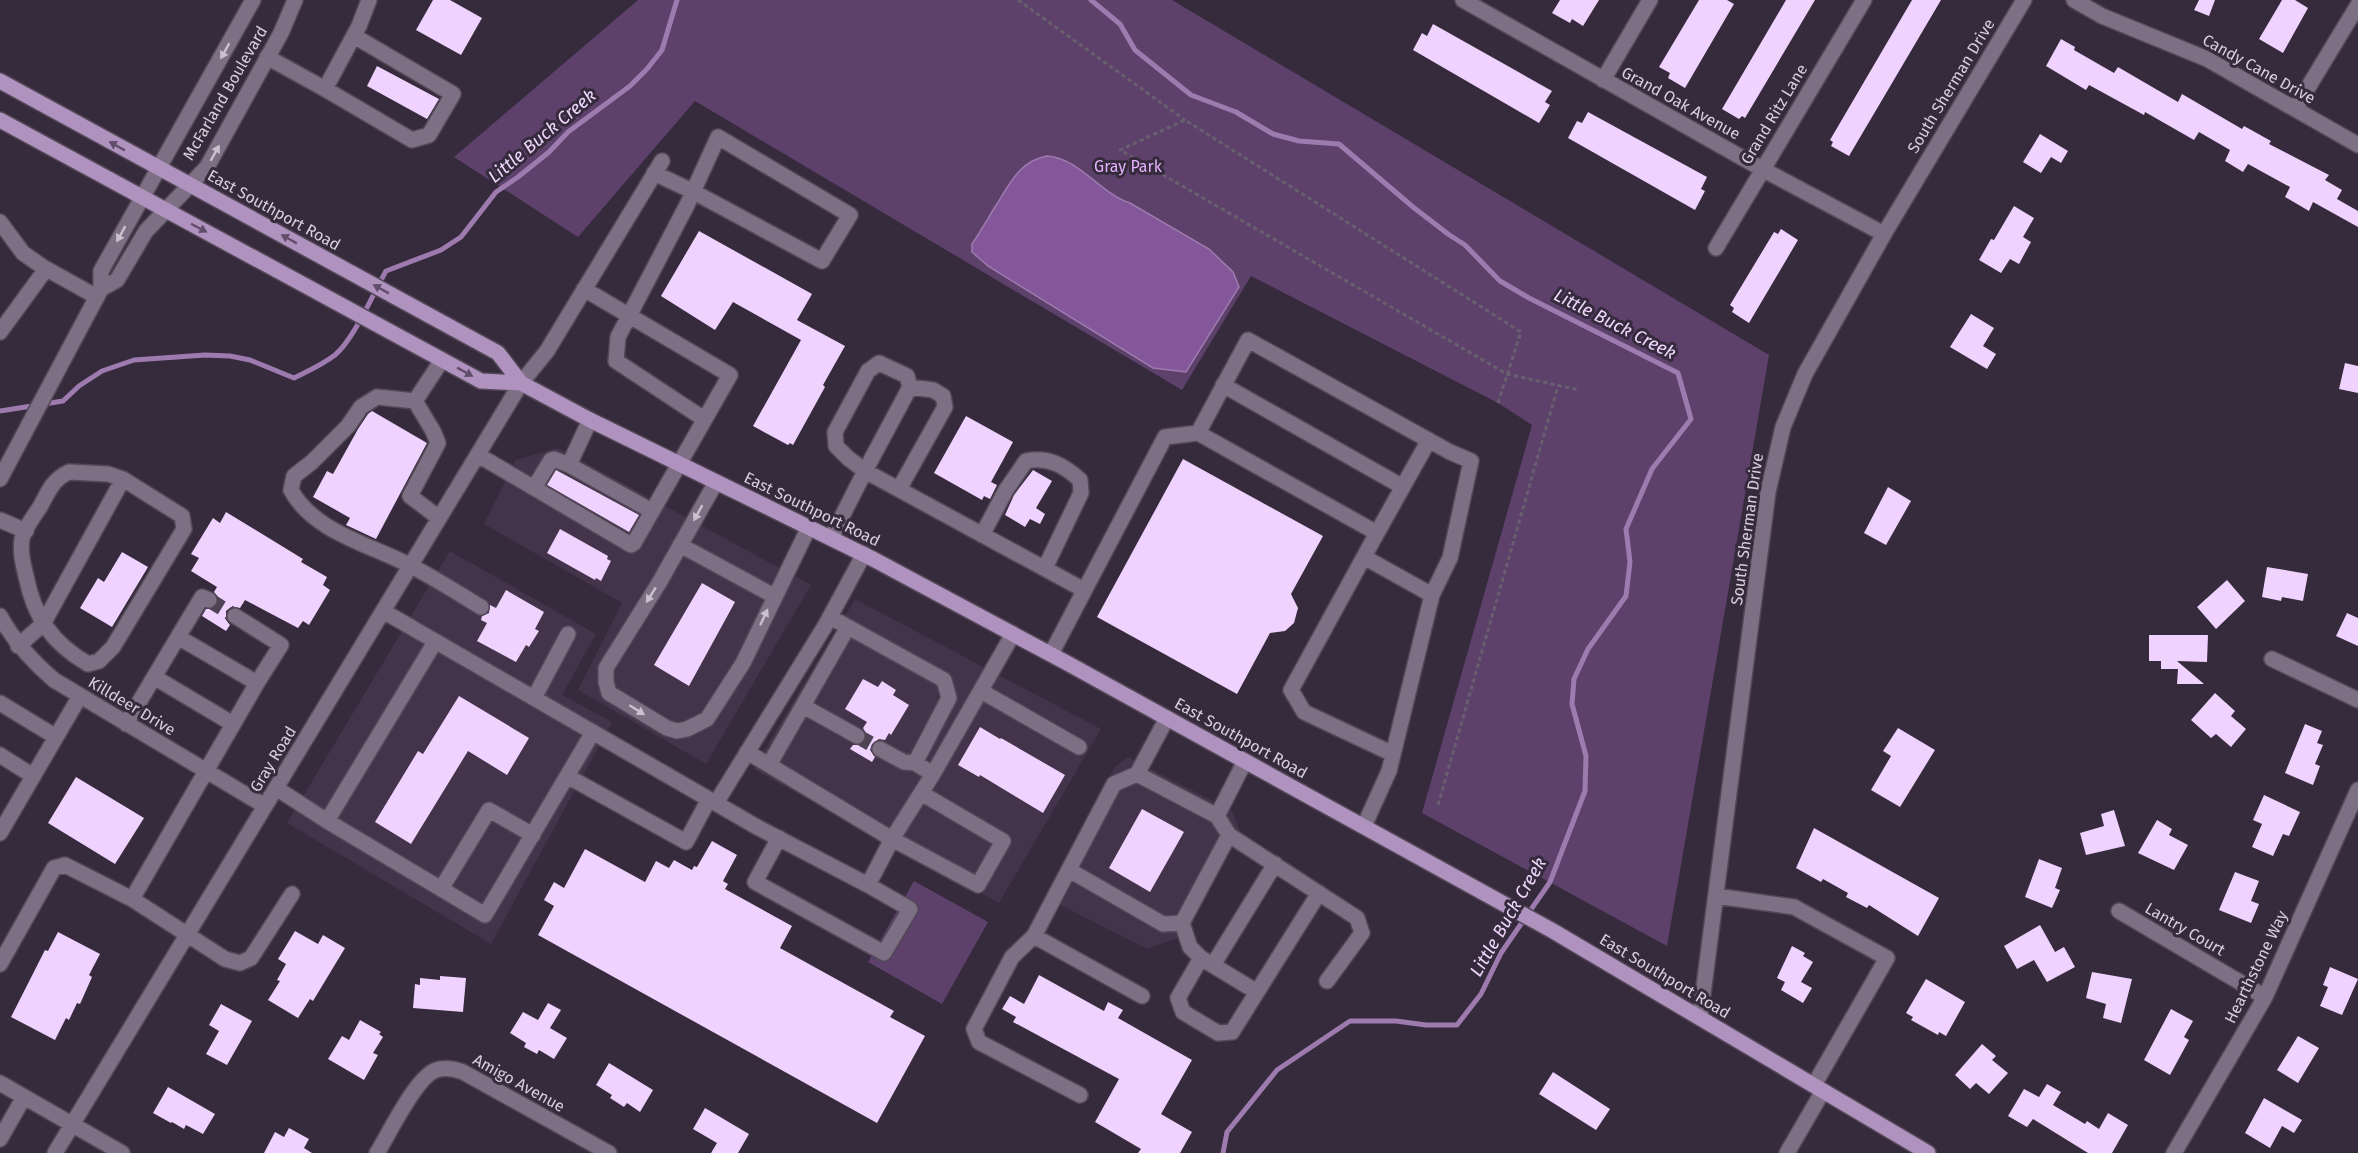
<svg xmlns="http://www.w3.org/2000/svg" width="2358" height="1153" font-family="'Fira Sans',sans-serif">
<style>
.built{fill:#43334b}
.green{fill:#5d416b}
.water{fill:#84579a;stroke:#9d7bae;stroke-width:1.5}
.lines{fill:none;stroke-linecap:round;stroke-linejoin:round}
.stream{stroke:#9d7bae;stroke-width:5}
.building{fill:#efd2fe}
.minor-tunnel{stroke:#4e4355;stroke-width:15;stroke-dasharray:15 8;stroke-linecap:butt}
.minor-casing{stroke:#524757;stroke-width:18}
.major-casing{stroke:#524757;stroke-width:18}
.path{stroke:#695e6f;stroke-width:3;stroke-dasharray:4.5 3;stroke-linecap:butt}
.minor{stroke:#7d6f84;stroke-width:15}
.major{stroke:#b092bf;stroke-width:15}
.oneway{fill:#cac1ce}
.oneway2{fill:#614e6a}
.labels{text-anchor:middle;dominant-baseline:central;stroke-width:6;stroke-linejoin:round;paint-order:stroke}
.street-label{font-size:16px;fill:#d7cfdb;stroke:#362a3d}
.park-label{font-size:16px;fill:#e4b2fd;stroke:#362a3d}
.water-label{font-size:18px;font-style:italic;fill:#efd7fc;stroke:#362a3d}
</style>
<rect width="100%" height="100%" fill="#362a3d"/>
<path class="built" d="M 558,448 L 811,585 L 706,764 L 578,690 L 622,603 L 484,524 L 516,460 Z
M 450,551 L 596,634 L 562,695 L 612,722 L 491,944 L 287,823 Z
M 855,599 L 1101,729 L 999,903 L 753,769 Z
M 1128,757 L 1232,811 L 1240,831 L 1177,938 L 1147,949 L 1045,897 L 1115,767 Z"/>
<path class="green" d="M 638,0 L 1172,0 L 1769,355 L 1667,946 L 1422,813 L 1532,425 L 1498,403 L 1251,276 L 1182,390 L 695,101 L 578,237 L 454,157 Z
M 914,881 L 988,922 L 942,1004 L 868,962 Z"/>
<path class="water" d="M 1047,156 C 1079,158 1101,194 1130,203 L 1209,249 L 1233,272 L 1239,287 L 1186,372 L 1153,368 L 988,266 L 972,252 L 972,244 C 980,232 987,220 995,207 C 1009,185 1019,161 1047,156 Z"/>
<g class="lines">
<path class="stream" d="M 1091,0 L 1120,24 L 1135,50 L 1191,95 L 1236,112 L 1273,134 L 1299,141 L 1339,144 L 1413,207 L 1448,234 L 1465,245 L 1500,281 L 1529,298 L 1678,373 L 1691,419 L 1652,469 L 1626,529 L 1630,562 L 1626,596 L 1588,649 L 1574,679 L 1572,704 L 1586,756 L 1585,791 L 1550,882 L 1501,953 L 1481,994 L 1457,1025 L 1426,1025 L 1396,1021 L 1350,1021 L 1277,1070 L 1227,1132 L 1223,1153
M 0,411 L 63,401 L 79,386 L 102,371 L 134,360 L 205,355 L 230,356 L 250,360 L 294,378 C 308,371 322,365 335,355 C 354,339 373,294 386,271 L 441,250 L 461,237 L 496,192 L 518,177 L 549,152 L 568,132 L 630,86 L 647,69 L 662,50 L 677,0"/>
</g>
<path class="building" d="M 433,0 L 450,0 L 482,18 L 461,55 L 416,30 Z
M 1560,0 L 1599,0 L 1583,26 L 1572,19 L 1570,23 L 1552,13 Z
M 1699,0 L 1727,0 L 1734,4 L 1685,88 L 1668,78 L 1670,73 L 1659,67 Z
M 1786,0 L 1815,0 L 1745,118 L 1742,116 L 1739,119 L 1722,109 Z
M 1912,0 L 1941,0 L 1849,156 L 1831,146 L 1833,142 L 1830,140 Z
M 2199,0 L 2215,0 L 2209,16 L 2194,10 Z
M 2282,0 L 2295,0 L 2308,8 L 2283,53 L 2259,39 Z
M 1433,24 L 1552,91 L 1545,102 L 1550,105 L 1539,123 L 1413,50 L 1422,33 L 1427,36 Z
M 2061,39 L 2075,47 L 2074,50 L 2114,73 L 2118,67 L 2178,102 L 2182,94 L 2242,129 L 2244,126 L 2271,141 L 2269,144 L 2329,175 L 2325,180 L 2342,190 L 2337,199 L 2358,211 L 2358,227 L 2313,202 L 2309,211 L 2285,197 L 2290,187 L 2248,164 L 2243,172 L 2225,161 L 2230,150 L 2199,132 L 2194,140 L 2145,112 L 2144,115 L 2089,85 L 2086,90 L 2046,66 Z
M 377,66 L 439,99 L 427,119 L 367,86 Z
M 1588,112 L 1707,177 L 1701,189 L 1705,191 L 1695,210 L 1568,138 L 1577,121 L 1582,123 Z
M 2040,134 L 2068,151 L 2061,163 L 2051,157 L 2041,173 L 2023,162 Z
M 2014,206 L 2034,218 L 2023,237 L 2031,242 L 2019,264 L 2010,259 L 2001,273 L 1979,260 L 1991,239 L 1994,240 Z
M 1781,229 L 1798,240 L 1749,323 L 1732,312 L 1734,308 L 1730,305 L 1774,232 L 1778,234 Z
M 699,231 L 812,294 L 797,320 L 845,346 L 823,385 L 825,387 L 793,445 L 790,443 L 788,445 L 753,426 L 801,340 L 733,302 L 715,330 L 661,296 Z
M 1971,314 L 1994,328 L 1983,346 L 1996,354 L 1987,369 L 1950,347 Z
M 2345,363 L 2358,366 L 2358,393 L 2339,389 Z
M 372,411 L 427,443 L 376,539 L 346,525 L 350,518 L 313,497 L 327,471 L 333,474 L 358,429 L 368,414 Z
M 966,416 L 1013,442 L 991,482 L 997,485 L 990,499 L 984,496 L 982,500 L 934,473 Z
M 1183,459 L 1323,536 L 1291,594 L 1298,608 L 1294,623 L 1285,631 L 1270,633 L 1237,694 L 1097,617 Z
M 556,470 L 639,515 L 629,532 L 547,485 Z
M 1033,470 L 1052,481 L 1036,508 L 1045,514 L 1040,524 L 1030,519 L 1025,527 L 1005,515 L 1014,495 Z
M 1888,487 L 1911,501 L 1886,545 L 1864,533 Z
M 226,512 L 303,559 L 301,562 L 327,577 L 323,585 L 330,590 L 309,625 L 303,621 L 298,628 L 245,600 L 240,608 L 231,607 L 226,611 L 226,620 L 230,625 L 226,631 L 202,616 L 206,609 L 214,608 L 218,604 L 219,598 L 214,592 L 217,587 L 191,571 L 199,558 L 191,554 L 213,518 L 220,523 Z
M 560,529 L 608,556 L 607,559 L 611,561 L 601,581 L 596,578 L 595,580 L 547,553 Z
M 122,552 L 148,567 L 112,627 L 80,608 L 98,578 L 104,582 Z
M 2267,567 L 2308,574 L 2303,601 L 2282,597 L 2281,601 L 2262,597 Z
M 2227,580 L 2245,601 L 2216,629 L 2197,607 Z
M 702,583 L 735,602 L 689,686 L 654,665 Z
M 506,590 L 544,612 L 535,629 L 539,631 L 529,647 L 526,645 L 516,662 L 477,641 L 487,623 L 481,620 L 482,616 L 489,613 L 490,605 L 496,608 Z
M 2347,613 L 2358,618 L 2358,646 L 2336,636 Z
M 2149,635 L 2208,635 L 2207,662 L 2177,661 L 2204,684 L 2177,684 L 2178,669 L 2161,669 L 2161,661 L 2149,661 Z
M 863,679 L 878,687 L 882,681 L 896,690 L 893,695 L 909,705 L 891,735 L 889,733 L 885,740 L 879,739 L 872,744 L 870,750 L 875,757 L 872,762 L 850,749 L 853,745 L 861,745 L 865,741 L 867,735 L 863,728 L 867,722 L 845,709 Z
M 2215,693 L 2235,711 L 2231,716 L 2246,729 L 2231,747 L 2216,734 L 2211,738 L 2191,720 Z
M 459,696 L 529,738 L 507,775 L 468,751 L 411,844 L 375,822 L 418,751 L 423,754 Z
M 2305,724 L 2322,731 L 2317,743 L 2323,745 L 2315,764 L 2320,766 L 2313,785 L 2285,773 Z
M 980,727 L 1000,739 L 1001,738 L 1065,775 L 1043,813 L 980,775 L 979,777 L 958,765 Z
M 1898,728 L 1935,750 L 1900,807 L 1871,790 L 1891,756 L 1883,751 Z
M 76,777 L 144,818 L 115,864 L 48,823 Z
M 2264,795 L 2300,812 L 2289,836 L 2283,834 L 2273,856 L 2252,847 L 2262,824 L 2253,820 Z
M 1142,809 L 1184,832 L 1150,892 L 1109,868 Z
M 2114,810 L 2125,846 L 2086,855 L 2080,833 L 2104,826 L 2101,814 Z
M 2157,820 L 2172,829 L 2169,835 L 2188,845 L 2174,870 L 2138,853 Z
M 1814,828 L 1939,898 L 1918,936 L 1869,905 L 1867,908 L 1846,897 L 1848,893 L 1823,879 L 1821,882 L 1796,868 Z
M 712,841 L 737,855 L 723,881 L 728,884 L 725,889 L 792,926 L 780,948 L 894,1011 L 890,1017 L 925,1036 L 877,1123 L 538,935 L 554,906 L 544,900 L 554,882 L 564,888 L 585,849 L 645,882 L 656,861 L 669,868 L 674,860 L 692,870 L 694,866 L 697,867 Z
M 2039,859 L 2062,868 L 2055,888 L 2060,890 L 2052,908 L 2025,897 Z
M 2235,872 L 2259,881 L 2251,901 L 2259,904 L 2251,923 L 2219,910 Z
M 2040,925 L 2055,952 L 2064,947 L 2075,967 L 2047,982 L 2034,960 L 2017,969 L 2004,946 Z
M 295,931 L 318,944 L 323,935 L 345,948 L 313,1001 L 310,999 L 298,1018 L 268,1000 L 280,981 L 277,980 L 286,964 L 278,959 Z
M 58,932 L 100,954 L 89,975 L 92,977 L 80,1004 L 77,1003 L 69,1020 L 66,1018 L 55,1040 L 11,1017 L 45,950 L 48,951 Z
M 1792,946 L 1805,953 L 1803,956 L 1813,962 L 1801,982 L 1812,988 L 1803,1003 L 1781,990 L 1785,982 L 1777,978 Z
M 2330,967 L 2358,979 L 2342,1015 L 2320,1006 L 2328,987 L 2323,985 Z
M 2092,972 L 2132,979 L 2121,1023 L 2103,1018 L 2106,1004 L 2086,998 Z
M 1039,975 L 1104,1011 L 1108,1002 L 1123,1010 L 1118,1018 L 1192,1060 L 1161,1114 L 1192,1132 L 1180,1153 L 1138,1153 L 1141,1149 L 1095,1122 L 1119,1079 L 1013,1022 L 1016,1017 L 1002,1009 L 1010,996 L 1024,1004 Z
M 440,976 L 466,978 L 463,1012 L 413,1008 L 415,984 L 420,985 L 420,978 L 440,980 Z
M 1926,979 L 1965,1002 L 1946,1036 L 1939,1032 L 1938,1035 L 1911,1020 L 1913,1017 L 1906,1013 Z
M 548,1003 L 561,1010 L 550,1028 L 567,1038 L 554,1059 L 539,1050 L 537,1054 L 524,1047 L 526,1043 L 510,1033 L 523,1012 L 538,1020 Z
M 221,1004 L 252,1021 L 227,1065 L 206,1054 L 219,1031 L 209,1025 Z
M 2171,1009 L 2193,1021 L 2184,1037 L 2189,1040 L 2170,1075 L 2144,1060 Z
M 360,1020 L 381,1032 L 379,1034 L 383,1037 L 373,1053 L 378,1055 L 364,1080 L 328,1059 L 342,1036 L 349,1040 Z
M 2298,1036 L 2319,1048 L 2298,1083 L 2277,1070 Z
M 1982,1044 L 1996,1056 L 1992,1060 L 2008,1073 L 1989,1094 L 1976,1083 L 1970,1089 L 1955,1075 Z
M 609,1063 L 653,1090 L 640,1112 L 627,1103 L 624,1107 L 610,1098 L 612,1095 L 596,1085 Z
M 1553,1072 L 1610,1109 L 1596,1130 L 1539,1094 Z
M 2047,1084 L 2061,1092 L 2053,1105 L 2085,1124 L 2087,1121 L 2099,1129 L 2108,1113 L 2128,1125 L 2112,1153 L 2088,1153 L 2033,1119 L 2027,1127 L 2008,1116 L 2024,1089 L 2039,1097 Z
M 168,1087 L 215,1114 L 203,1134 L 186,1125 L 184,1129 L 172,1122 L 171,1123 L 153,1113 Z
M 2264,1098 L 2302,1120 L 2294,1133 L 2282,1126 L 2270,1148 L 2245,1133 Z
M 705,1108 L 749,1134 L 738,1153 L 711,1153 L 717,1143 L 693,1129 Z
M 289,1128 L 309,1139 L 304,1148 L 312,1153 L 264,1153 L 275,1132 L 284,1137 Z"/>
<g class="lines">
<path class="minor-tunnel" d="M 209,600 L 235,616
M 857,736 L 880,749"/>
<defs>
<path id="minor" d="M 1463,0 L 1762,169 L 1884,234
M 2074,0 L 2102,16 L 2207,59 L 2358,145
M 267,57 L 325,89 L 359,26 L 369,0
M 1603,80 L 1650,0
M 325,89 L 412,140 L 429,135 L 453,94 L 354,36
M 2295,109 L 2358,5
M 654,173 L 692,191 L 822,261 L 850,215 L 718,137 L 687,205 L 618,337 L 616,361 L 704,419
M 0,222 L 23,253 L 43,267 L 97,297
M 1716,248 L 1864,0
M 101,289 L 117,280 L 146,231 L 207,167 L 281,33 L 295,0
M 0,332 L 46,269
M 442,360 L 415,401 L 377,397 L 361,407 L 348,426 L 312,462 L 294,476 L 291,490 C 314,533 373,545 413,567 C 436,579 458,593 481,607
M 879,363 L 907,376 L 910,387 L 865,471 L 848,458 L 836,446 L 835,432 L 868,371 Z
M 1223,385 L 1403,487
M 415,401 L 433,431 L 438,443 L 410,496 L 439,518
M 1198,433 L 1377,533 L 1291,690 L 1304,712 L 1393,754
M 478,455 L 631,545 L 634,543 L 730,375 L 584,289
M 569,465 L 652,511
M 69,472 L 108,474 L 123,479 L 182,516 L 184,529 L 113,647 L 99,661 L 88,664 C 52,643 34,617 26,576 C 23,564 20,552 22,539 C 24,529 34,516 40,507 C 48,492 53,479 69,472 Z
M 0,479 L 101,289 L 101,271 L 253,0
M 716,482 L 659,583 L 606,668 L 606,682 L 609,693 L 667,728 L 677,731 L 687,729 L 707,719 L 743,663 L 809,527
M 534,488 L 551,460 L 554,459 L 569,465 L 590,420
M 899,489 L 945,407 L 943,396 L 933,390 L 910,387
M 0,520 L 26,531
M 1377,533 L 1429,440
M 982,535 L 1006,490 L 1026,461 C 1048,456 1065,466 1080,480 L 1081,493 L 1045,568
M 831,538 L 865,471 L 1084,590
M 680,545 L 774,596
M 1364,557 L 1432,595
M 383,611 L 757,827 L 868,885 L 892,839 L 933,774 L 1013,634
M 0,616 C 14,642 32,661 54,680 L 265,806
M 235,616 L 281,645 L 257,683
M 830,617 L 944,680 L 949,698 L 915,763 L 933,774
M 178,637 L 202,597 L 209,600
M 18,646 L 43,624 L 123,479
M 1051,654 L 1165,437 L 1198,433 L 1248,340 L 1450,452 L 1471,461 L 1450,558 L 1432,595 L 1389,771 L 1364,826
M 2272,659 L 2358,700
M 154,677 L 233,724
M 981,691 L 1079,747
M 534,698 L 568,634
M 0,703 L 56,737
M 803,706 L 857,736
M 126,724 L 178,637 L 257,683 L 132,899 L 225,959 L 240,963 L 251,958 L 292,894
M 880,749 L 904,762 L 915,763
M 747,752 L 769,765 L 848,627
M 0,755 L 33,776
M 1245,761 L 1217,816 L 1229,835 L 1357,918 L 1362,933 L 1327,981
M 769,765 L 892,839 L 978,885 L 1003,841 L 921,793
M 1137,774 L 1167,718
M 567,776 L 686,842 L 709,799
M 276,788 L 327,821 L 435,642
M 716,803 L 825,626 L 864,554
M 327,821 L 485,915 L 593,732
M 0,833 L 80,696
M 779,838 L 755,882 L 884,953 L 910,909 L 868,885
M 1069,870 L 1163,924 L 1182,923 L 1229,835
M 441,889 L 489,810 L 533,835
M 1716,896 L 1794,907 L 1887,958 L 1814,1085
M 2119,911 L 2265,997
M 1182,923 L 1190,947 L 1201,958 L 1257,992 L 1232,1032 L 1218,1033 L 1183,1012 L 1178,998 L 1201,958
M 1034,936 L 1142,996
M 0,964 L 54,868 L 65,865 L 132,899
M 1213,965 L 1275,864
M 1257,992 L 1319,893
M 1700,1017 L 1768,492 L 1783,427 L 1805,374 L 1884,234 L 2024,0
M 0,1083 L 122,1153
M 1080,1095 L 979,1042 L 974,1029 L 1012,957 L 1034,936 L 1114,784 L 1137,774 L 1217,816
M 0,1139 L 24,1097
M 55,1153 L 521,383 L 547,351 L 662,161
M 377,1153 C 389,1134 416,1077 436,1070 C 445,1067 455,1069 463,1072 L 609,1153
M 1787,1153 L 1823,1091
M 2174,1153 L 2265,997 L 2358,790"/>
<path id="major" d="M 0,81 L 498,353 L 521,383 L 590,420 L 873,559 L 1067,663 L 1553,931 L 1928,1153
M 0,120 L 481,381 L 521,383"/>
</defs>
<use href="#minor" class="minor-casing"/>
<use href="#major" class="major-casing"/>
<path class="path" d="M 1018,0 L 1185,120
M 1498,403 L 1521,332 L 1185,120 L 1120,150 L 1507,374 L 1579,390
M 1438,805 L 1558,386"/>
<use href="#minor" class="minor"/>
<use href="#major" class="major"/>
</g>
<defs><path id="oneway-solid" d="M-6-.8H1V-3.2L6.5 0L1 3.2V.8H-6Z" transform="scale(1.5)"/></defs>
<g class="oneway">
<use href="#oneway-solid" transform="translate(225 51) rotate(119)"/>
<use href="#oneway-solid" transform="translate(215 153) rotate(-61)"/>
<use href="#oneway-solid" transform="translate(121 234) rotate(119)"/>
<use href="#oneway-solid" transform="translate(698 513) rotate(119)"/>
<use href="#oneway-solid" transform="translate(651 595) rotate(122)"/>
<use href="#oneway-solid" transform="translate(764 617) rotate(-65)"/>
<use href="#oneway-solid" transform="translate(637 710) rotate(32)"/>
</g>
<g class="oneway2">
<use href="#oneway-solid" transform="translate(117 146) rotate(-151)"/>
<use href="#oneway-solid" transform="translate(199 228) rotate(28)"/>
<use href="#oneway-solid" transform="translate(289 239) rotate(-151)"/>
<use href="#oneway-solid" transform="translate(381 289) rotate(-151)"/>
<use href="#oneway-solid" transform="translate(465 372) rotate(29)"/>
</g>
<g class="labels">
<g class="street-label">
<text transform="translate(2259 69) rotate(29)">Candy Cane Drive</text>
<text transform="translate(1951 86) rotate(-59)">South Sherman Drive</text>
<text transform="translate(225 93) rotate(-60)">McFarland Boulevard</text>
<text transform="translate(1681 103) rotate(29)">Grand Oak Avenue</text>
<text transform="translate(1774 114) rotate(-59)">Grand Ritz Lane</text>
<text transform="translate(274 210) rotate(29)">East Southport Road</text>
<text transform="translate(812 509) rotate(26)">East Southport Road</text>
<text transform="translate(1747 529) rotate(-82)">South Sherman Drive</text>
<text transform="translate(132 706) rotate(31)">Killdeer Drive</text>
<text transform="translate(1241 738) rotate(29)">East Southport Road</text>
<text transform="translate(273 759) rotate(-59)">Gray Road</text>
<text transform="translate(2185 929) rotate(30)">Lantry Court</text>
<text transform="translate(2256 967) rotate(-64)">Hearthstone Way</text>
<text transform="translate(1665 976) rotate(31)">East Southport Road</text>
<text transform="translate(519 1083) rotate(29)">Amigo Avenue</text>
</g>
<g class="park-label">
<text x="1128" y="166">Gray Park</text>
</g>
<g class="water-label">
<text transform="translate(542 136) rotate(-40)">Little Buck Creek</text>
<text transform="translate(1615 324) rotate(27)">Little Buck Creek</text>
<text transform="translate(1508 917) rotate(-60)">Little Buck Creek</text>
</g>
</g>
</svg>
